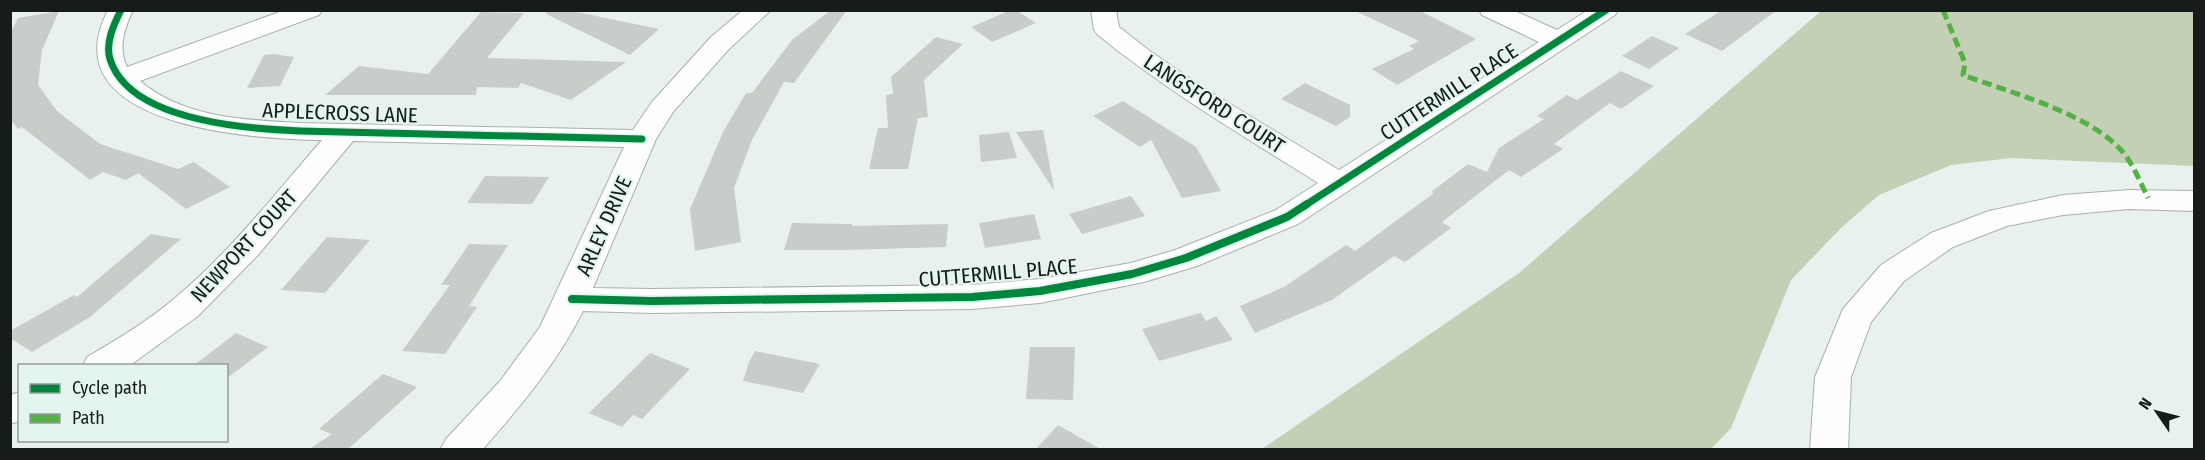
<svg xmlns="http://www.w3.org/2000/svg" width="2205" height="460" font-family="'Fira Sans Condensed',sans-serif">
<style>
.forest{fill:#c4d0b5}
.building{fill:#c8cdca}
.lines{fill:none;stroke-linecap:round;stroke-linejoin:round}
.minor-casing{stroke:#a9b0ae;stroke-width:2}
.minor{fill:#fcfdfc;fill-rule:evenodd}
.quiet{stroke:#55b145;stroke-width:5;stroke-dasharray:10 5;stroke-linecap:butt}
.cycleway-far1-casing{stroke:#e4f5ef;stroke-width:10}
.cycleway-casing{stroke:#e4f5ef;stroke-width:12}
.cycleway-far1{stroke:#00873e;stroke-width:7}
.cycleway{stroke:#00873e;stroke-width:8}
.labels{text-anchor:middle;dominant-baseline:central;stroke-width:4.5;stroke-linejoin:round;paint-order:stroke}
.street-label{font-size:21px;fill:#161c1a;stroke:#e4f5ef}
</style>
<rect width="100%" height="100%" fill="#e8f1ee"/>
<path class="forest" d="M 1821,11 L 2194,11 L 2194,166 L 2011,158 L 1951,165 L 1879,195 L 1842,227 L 1791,280 L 1731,428 L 1711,449 L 1262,449 L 1519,273 Z"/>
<path class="building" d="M 547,10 L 567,10 L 659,29 L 630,55 L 546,14 Z
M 831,10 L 847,10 L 794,83 L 784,82 L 752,140 L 734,188 L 741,242 L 695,251 L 690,209 L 723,132 L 746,93 L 752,93 L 792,40 Z
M 1011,10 L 1016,10 L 1036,23 L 992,42 L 971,27 Z
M 1353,10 L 1418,10 L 1476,39 L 1397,85 L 1372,69 L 1414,49 L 1409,46 L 1419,41 Z
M 1722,10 L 1777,10 L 1722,51 L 1685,34 Z
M 59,11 L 42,50 L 38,85 L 57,111 L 100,144 L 178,169 L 194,162 L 230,187 L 186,209 L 138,173 L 126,180 L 103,172 L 90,180 L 22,127 L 18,129 L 10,118 L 10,34 L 18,18 Z
M 481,12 L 524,13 L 487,58 L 626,62 L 571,100 L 521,83 L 518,88 L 477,87 L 476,95 L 325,95 L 359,66 L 428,74 Z
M 1652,36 L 1679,48 L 1649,69 L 1622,56 Z
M 936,37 L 963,44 L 924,80 L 928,117 L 918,118 L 908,169 L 869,169 L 878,128 L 888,128 L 886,95 L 893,94 L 891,77 Z
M 274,54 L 294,57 L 280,86 L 247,88 L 264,55 Z
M 1621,71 L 1654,86 L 1621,109 L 1610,103 L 1554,144 L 1563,149 L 1521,177 L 1509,170 L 1442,222 L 1451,228 L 1405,262 L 1394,256 L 1332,300 L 1255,333 L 1240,306 L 1284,287 L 1346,245 L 1355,251 L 1434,193 L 1431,192 L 1468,164 L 1487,172 L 1499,148 L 1544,119 L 1537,116 L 1567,95 L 1577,100 Z
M 1305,83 L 1350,105 L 1350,117 L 1336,126 L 1281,99 Z
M 1123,101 L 1196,147 L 1221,191 L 1182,198 L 1151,140 L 1140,147 L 1093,116 Z
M 1043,130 L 1054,188 L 1053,189 L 1016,132 Z
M 1009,132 L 1017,158 L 981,162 L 979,135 Z
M 485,176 L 549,177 L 532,204 L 467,203 Z
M 1131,196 L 1145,216 L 1082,234 L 1069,214 Z
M 1034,214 L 1041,239 L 985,248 L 979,223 Z
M 792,223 L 852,224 L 852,226 L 948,224 L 946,247 L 845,250 L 784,250 Z
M 151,234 L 181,239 L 90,317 L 32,352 L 10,338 L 10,331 L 74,295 L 77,297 Z
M 327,237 L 370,240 L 325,293 L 281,290 Z
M 469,244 L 508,245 L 469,306 L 477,307 L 445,354 L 402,351 L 450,285 L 441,285 Z
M 1201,313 L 1206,321 L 1216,316 L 1233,340 L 1159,361 L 1142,329 Z
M 236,333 L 268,347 L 226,379 L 226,366 L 193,366 Z
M 1030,347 L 1075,347 L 1073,400 L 1026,399 Z
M 755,351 L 820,364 L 803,393 L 743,381 L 749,362 Z
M 650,353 L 690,369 L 642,419 L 633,415 L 622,427 L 589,413 Z
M 383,374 L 417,387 L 347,450 L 308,450 L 332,434 L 319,429 Z
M 1058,425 L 1102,450 L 1035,450 Z"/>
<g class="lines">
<defs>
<path id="minor" d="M 108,10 L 133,10 C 124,29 118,48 127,67 L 285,10 L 322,10 L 319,15 L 140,81 C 184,118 245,120 300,123 L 633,130 L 652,102 L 711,37 L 743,10 L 771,10 L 729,49 L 673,112 L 656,139 L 593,288 L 652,289 L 972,285 L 1040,279 L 1131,263 L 1175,250 L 1276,210 L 1318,183 C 1243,136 1167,91 1098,35 L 1094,30 L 1091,10 L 1116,10 L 1119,27 L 1150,51 L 1204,88 L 1339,170 L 1539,42 L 1482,15 L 1479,10 L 1513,10 L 1557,30 L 1588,10 L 1618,10 L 1615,15 L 1298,224 L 1197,266 L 1144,282 L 1040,303 L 972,309 L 652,313 L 583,311 C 557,363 521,406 482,450 L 440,450 L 446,439 L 500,381 L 540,327 L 624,147 L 353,141 L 258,255 L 198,316 L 129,366 L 83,366 L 87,357 C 118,339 148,321 175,298 C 230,252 275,194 322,140 C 254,139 48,127 108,10 Z
M 2129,190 L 2194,191 L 2194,211 L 2129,209 L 2063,215 L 2007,226 L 1953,247 L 1904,281 L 1871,322 L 1851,377 L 1848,450 L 1810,450 L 1815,377 L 1843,309 L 1881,265 L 1931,233 L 1989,211 L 2063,195 Z
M 20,392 L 20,421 L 10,424 L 10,395 Z"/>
</defs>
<use href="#minor" class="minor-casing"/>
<use href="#minor" class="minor"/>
<path class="quiet" d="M 1943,10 L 1965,63 L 1963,75 C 2009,92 2088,113 2121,150 C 2133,163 2140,182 2148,198"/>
<defs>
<path id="cycleway-far1" d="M 121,10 C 114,24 105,43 110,59 C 129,121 248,129 300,131 L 642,139
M 1304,206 L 1606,10"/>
<path id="cycleway" d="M 572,299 L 652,301 L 972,297 L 1040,291 L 1132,274 L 1186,258 L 1287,217 L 1307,204"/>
</defs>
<use href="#cycleway-far1" class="cycleway-far1-casing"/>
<use href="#cycleway" class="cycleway-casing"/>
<use href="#cycleway-far1" class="cycleway-far1"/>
<use href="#cycleway" class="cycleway"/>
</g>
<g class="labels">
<g class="street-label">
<text transform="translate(1449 92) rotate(-33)">CUTTERMILL PLACE</text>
<text transform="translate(1214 104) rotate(33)">LANGSFORD COURT</text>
<text transform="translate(340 113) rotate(2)">APPLECROSS LANE</text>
<text transform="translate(604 226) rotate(-66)">ARLEY DRIVE</text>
<text transform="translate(244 246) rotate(-47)">NEWPORT COURT</text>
<text transform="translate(998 273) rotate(-5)">CUTTERMILL PLACE</text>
</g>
</g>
<rect width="2205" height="460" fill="none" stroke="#161c1a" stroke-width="24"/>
<rect x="18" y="364" width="210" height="78" fill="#e4f5ef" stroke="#929e9a" stroke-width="1.5"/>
<rect x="30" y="384" width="30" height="9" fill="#00873e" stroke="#929e9a" stroke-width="1.5"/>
<text x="72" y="394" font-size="18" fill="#161c1a">Cycle path</text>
<rect x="30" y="414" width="30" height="9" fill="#55b145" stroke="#929e9a" stroke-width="1.5"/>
<text x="72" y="424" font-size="18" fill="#161c1a">Path</text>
<g transform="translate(2157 412) rotate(305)" stroke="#e4f5ef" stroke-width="4.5" paint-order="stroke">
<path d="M0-4.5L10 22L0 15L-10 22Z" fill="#161c1a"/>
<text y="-9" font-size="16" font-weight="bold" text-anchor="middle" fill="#161c1a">N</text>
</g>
</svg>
